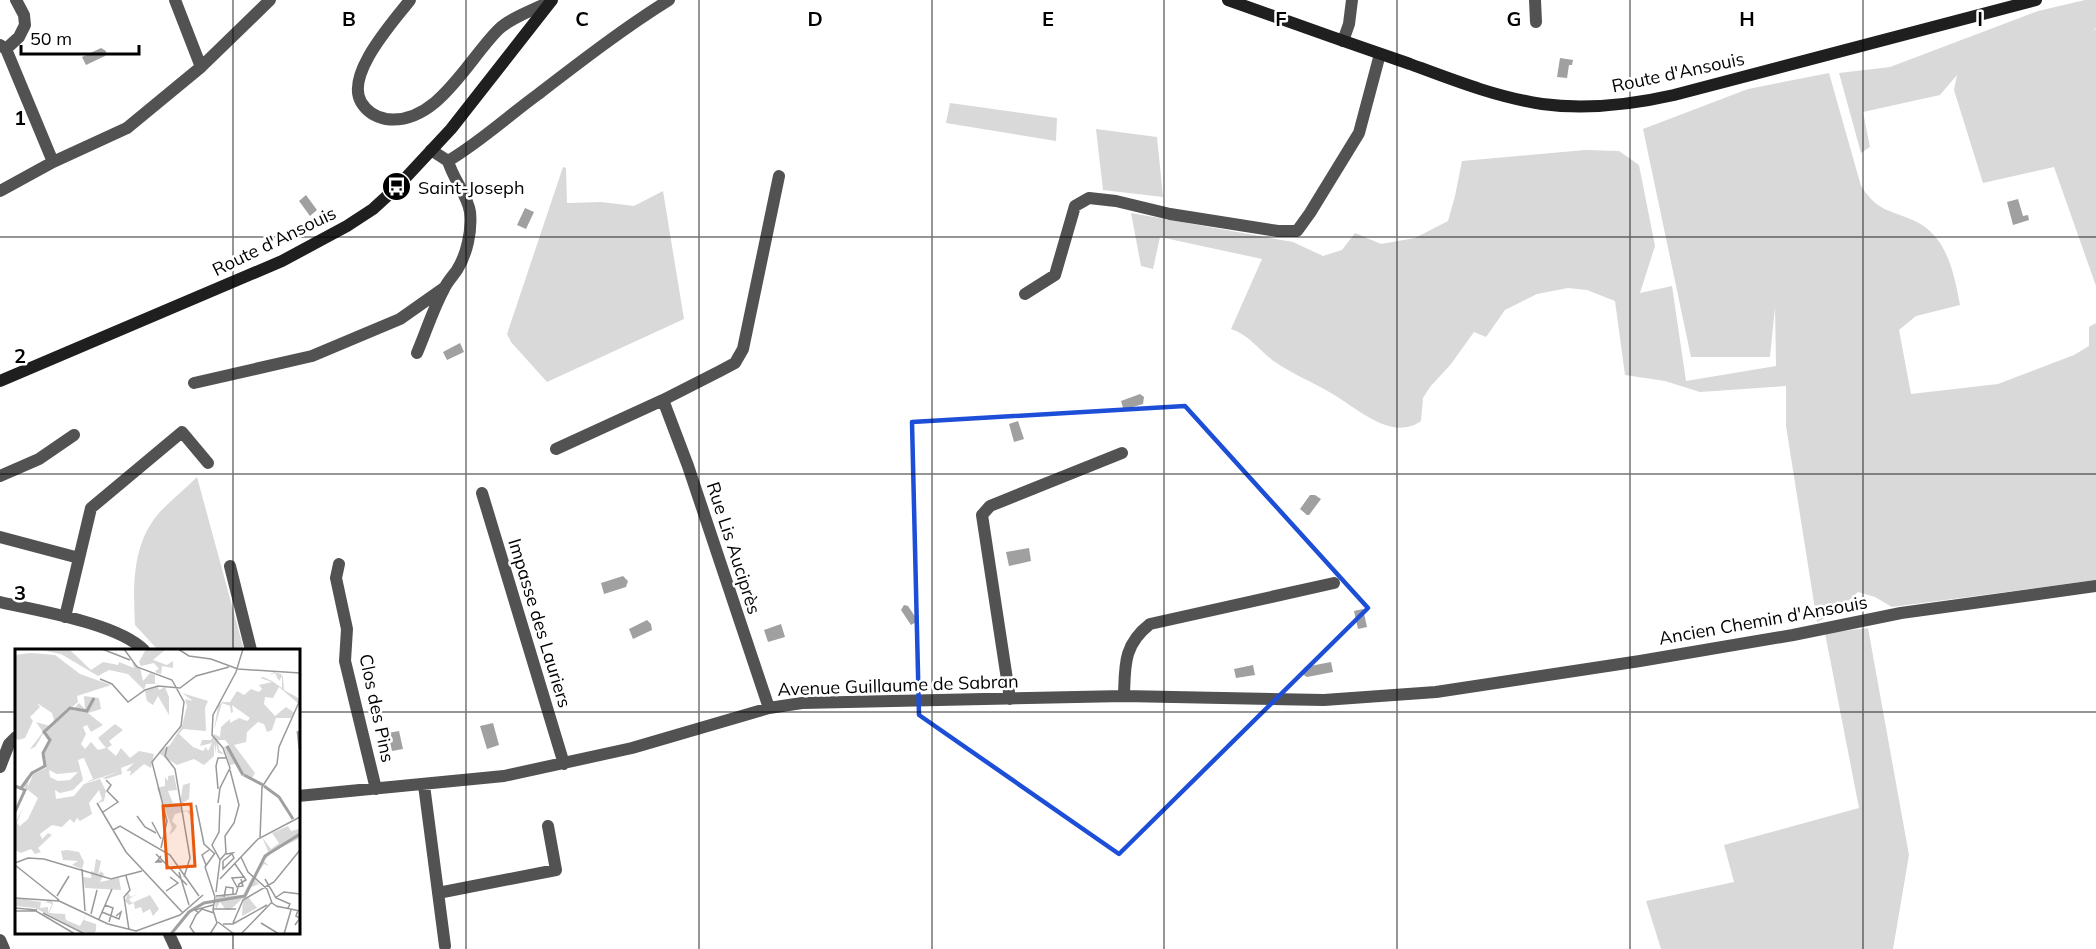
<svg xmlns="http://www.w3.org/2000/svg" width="2096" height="949" font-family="Mulish,sans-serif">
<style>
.green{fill:#d9d9d9}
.water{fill:#a0a0a0}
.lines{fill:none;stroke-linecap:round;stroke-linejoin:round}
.street{stroke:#525252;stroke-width:12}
.secondary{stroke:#1f1f1f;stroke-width:12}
.marked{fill:none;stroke:#1d4ed8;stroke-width:4.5;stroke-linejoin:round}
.grid{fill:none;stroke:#000;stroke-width:1.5;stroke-opacity:0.55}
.labels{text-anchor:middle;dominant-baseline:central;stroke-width:5;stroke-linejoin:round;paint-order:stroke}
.street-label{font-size:18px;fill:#000;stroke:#fff}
.poi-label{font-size:18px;fill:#000;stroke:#fff;text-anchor:start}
.inset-river{fill:none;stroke:#a0a0a0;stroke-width:3}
.inset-road{fill:none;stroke:#999;stroke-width:1.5}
.view{fill:#e8590c;fill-opacity:0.15;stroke:#e8590c;stroke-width:3}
.inset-edge{fill:none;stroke:#000;stroke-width:3}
.grid-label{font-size:20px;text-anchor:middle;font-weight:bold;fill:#000;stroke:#fff;stroke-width:5;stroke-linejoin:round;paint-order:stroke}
</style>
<rect width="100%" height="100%" fill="#fff"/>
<path class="green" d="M 2085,0 L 2096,0 L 2096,28 L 2093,30 L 2096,29 L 2096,286 L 2054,167 L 1983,183 L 1954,90 L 1957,75 L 1940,95 L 1863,112 L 1870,147 L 1861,153 L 1839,73 L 1890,67 L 2038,11 Z
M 1829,73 L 1861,186 C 1879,213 1889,209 1915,221 C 1947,236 1954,273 1960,305 L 1916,316 L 1899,330 L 1911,394 L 1998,384 L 2074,355 L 2089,346 L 2089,327 L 2096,323 L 2096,580 L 1892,607 L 1875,597 L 1858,592 L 1835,613 L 1817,622 L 1786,426 L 1786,386 L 1700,392 L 1665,381 L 1625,375 L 1615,301 L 1587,290 L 1568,288 L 1537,294 L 1505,310 L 1486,337 L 1474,332 L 1451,364 L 1430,387 L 1423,398 L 1421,421 C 1392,442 1357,408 1331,393 C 1313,382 1292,374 1275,362 C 1259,351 1250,335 1231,329 L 1262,259 L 1160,237 L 1153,269 L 1141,266 L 1131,213 L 1293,242 L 1323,256 L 1342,250 L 1355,233 L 1381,244 L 1415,238 L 1448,221 L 1455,196 L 1462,161 L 1585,150 L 1619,151 L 1639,165 L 1655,246 L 1640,293 L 1672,286 L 1686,381 L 1776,366 L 1775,307 L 1770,357 L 1691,357 L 1643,129 L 1748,89 Z
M 950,103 L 1057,118 L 1056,141 L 946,123 Z
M 1096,129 L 1157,137 L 1163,197 L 1103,190 Z
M 563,167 L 566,168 L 567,203 L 601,202 L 634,206 L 663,191 L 684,319 L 547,382 L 511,342 L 507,334 Z
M 197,477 L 244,650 L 158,650 L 135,625 C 133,586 132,544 159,513 C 171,500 185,489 197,477 Z
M 1868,628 L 1909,855 L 1893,949 L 1661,949 L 1646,901 L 1734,882 L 1724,845 L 1859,808 L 1825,633 Z"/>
<path class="water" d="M 101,48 L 106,51 L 105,56 L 86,65 L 82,57 Z
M 1560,58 L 1573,60 L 1572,65 L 1569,65 L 1567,78 L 1557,77 Z
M 306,195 L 317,210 L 310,216 L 299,201 Z
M 2018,199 L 2023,216 L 2028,215 L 2029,220 L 2013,225 L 2007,202 Z
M 525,208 L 534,212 L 526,229 L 517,225 Z
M 460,343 L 464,352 L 447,360 L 443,352 Z
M 1140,394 L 1144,397 L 1143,404 L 1126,409 L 1123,408 L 1121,401 Z
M 1018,421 L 1024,439 L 1014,442 L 1009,424 Z
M 1310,495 L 1315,495 L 1321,499 L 1309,515 L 1307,515 L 1300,509 Z
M 1029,548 L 1031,561 L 1009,566 L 1006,552 Z
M 623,576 L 628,581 L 626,587 L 604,594 L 601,583 Z
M 904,605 L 908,606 L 918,621 L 911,625 L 901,610 Z
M 1363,609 L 1367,627 L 1358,629 L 1354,611 Z
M 647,620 L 651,624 L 652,630 L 633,639 L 629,629 Z
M 781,624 L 785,637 L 768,642 L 764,630 Z
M 1331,662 L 1333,672 L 1307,677 L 1301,673 L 1305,667 Z
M 1253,665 L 1255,675 L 1236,678 L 1234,669 Z
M 493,723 L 499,745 L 487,749 L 480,726 Z
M 399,731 L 403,749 L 392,751 L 388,733 Z"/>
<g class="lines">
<path class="street" d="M 175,0 L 201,67
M 410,0 C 394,21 345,74 361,102 C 367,112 375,117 386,119 C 437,126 468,59 499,29 C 510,18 536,9 551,1
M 1535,0 L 1536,22
M 1343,41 L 1349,24 L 1352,0
M 0,45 L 6,49 L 53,162
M 6,49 L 19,37 L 25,25 L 24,15 L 16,0
M 448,161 C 480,142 507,117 537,95 C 580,62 624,28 669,0
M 0,191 L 53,162 L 127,128 L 201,67 L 270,0
M 1025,294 L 1055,275 L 1075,206 L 1089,198 L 1116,201 L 1170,214 L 1278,231 L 1297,231 L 1310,213 L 1359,133 L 1380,54
M 417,353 C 426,332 433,309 444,289 C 447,282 453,276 457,270 C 467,254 472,231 470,212 C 468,196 453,179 448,161 L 431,150
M 194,383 L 312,356 L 400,319 L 444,288
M 663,400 L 688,466 L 769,708
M 556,449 L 663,400 L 720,371 L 735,363 L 743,349 L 779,176
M 0,476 L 39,459 L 74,435
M 482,493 L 564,764
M 0,537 L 79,558
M 339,564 L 336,578 L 347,629 L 345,661 L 376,789
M 230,566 L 251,650
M 0,602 C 38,611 117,623 144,650
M 65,617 L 91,508 L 182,432 L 208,463
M 1124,696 C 1125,666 1123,645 1150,624 L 1334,583
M 1010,699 L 982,515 L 990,506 L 1122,453
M 0,767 L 9,744 L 16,737
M 424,785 L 445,946
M 298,796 L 504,776 L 632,748 L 769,708 L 802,703 L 1124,696 L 1324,700 L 1436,692 L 1640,661 L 1793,635 L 1901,613 L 2096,586
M 438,893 L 556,870 L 548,826
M 168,932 L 176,949
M 0,940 L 4,949"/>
<path class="secondary" d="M 1228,0 C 1289,22 1349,43 1410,64 C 1453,80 1496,97 1542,104 C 1586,110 1630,105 1674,95 L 2036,0
M 0,381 L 282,261 L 347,226 L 373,209 L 397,187 L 451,129 L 552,0"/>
</g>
<path class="marked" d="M 1185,406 L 1368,608 L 1119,854 L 919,715 L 912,422 Z"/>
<path class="grid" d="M 233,0 L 233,650M 466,0 L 466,949M 699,0 L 699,949M 932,0 L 932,949M 1164,0 L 1164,949M 1397,0 L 1397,949M 1630,0 L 1630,949M 1863,0 L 1863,949M 0,237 L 2096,237M 0,474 L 2096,474M 0,712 L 16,712M 298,712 L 2096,712M 233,932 L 233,949"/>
<defs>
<symbol id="bus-disc" viewBox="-11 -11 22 22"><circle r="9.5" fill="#000" stroke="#fff"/><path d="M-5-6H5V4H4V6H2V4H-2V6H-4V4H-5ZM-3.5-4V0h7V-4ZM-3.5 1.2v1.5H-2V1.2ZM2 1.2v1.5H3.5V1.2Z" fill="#fff"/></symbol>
</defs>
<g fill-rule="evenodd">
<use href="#bus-disc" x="380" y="170" width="33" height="33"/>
</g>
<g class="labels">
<g class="street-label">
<text transform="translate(1678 72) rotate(-12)">Route d'Ansouis</text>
<text transform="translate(274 241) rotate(-26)">Route d'Ansouis</text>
<text transform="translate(734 548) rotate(72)">Rue Lis Auciprès</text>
<text transform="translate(1763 620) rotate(-10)">Ancien Chemin d'Ansouis</text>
<text transform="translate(540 623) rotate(73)">Impasse des Lauriers</text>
<text transform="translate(898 685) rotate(-2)">Avenue Guillaume de Sabran</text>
<text transform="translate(377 708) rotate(78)">Clos des Pins</text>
</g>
<g class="poi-label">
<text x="418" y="187">Saint-Joseph</text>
</g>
</g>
<g transform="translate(15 649)">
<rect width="285" height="285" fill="#fff"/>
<path d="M 22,0 L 54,0 L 76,21 L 88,13 L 103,16 L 104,13 L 119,19 L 117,12 L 125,19 L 128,32 L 135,24 L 140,26 L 140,35 L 131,35 L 129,41 L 113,25 L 94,21 L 83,27 L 46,5 ZM 131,0 L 161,1 L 150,1 L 138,11 L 152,16 L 158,12 L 158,19 L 147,17 L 146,25 L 142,24 L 140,22 L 144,20 L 139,14 L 126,17 L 124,13 ZM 16,4 L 40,6 L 65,25 L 96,36 L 62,47 L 63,53 L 56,59 L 62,63 L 59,60 L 64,54 L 70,60 L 69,47 L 84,49 L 86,60 L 73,64 L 88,76 L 76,83 L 72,76 L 68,78 L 71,85 L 66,95 L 70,100 L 76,93 L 83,101 L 91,99 L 83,89 L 100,75 L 108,81 L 94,92 L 97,96 L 92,99 L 101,107 L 106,99 L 115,109 L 124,102 L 139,105 L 136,119 L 129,115 L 115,127 L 116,122 L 111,122 L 119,114 L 106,119 L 107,125 L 91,130 L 87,129 L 105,122 L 70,134 L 78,130 L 69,109 L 63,111 L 68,131 L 58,141 L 45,144 L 40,141 L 41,150 L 59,147 L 69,135 L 85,130 L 91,142 L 89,152 L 82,155 L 87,150 L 84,141 L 74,154 L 77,165 L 65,172 L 62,169 L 59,174 L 55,170 L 47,178 L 37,176 L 25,185 L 27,190 L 33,184 L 37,186 L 23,199 L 26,203 L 20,205 L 16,200 L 6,204 L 0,201 L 0,175 L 8,158 L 2,174 L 5,177 L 13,170 L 23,149 L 8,137 L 14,126 L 13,138 L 18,125 L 31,119 L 28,103 L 34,94 L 29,83 L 25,90 L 20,98 L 15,100 L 28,83 L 21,73 L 35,77 L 39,71 L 37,64 L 22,54 L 25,58 L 15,68 L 18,72 L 10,89 L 0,92 L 4,90 L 0,90 L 0,6 ZM 34,121 L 42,125 L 63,123 L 55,131 L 43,132 L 35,128 ZM 259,23 L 266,25 L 268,28 L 269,41 L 285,50 L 285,56 L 264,38 L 258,49 L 250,48 L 249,55 L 260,67 L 271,58 L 280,64 L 276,69 L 261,69 L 257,81 L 252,83 L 249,75 L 243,73 L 232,83 L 231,93 L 219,96 L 240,124 L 237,129 L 227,127 L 220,115 L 215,116 L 209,98 L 214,96 L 210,91 L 203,91 L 204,101 L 209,105 L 203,104 L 201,94 L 201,105 L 199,94 L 199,107 L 189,116 L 179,110 L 162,116 L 145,105 L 144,103 L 155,96 L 167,77 L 172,57 L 170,50 L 178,52 L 167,44 L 193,52 L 190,59 L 191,82 L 168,80 L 164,85 L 178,98 L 188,102 L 191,98 L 193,102 L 197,94 L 185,97 L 187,91 L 196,91 L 199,85 L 205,88 L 206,78 L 215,70 L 215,74 L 224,69 L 232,72 L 235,69 L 217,56 L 218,63 L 216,64 L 215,57 L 207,54 L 199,81 L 203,57 L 207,53 L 215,53 L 222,42 L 229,46 L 236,40 L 244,43 L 247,40 L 244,36 L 257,33 L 245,29 L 248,28 L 257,32 L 267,39 L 267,27 L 264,32 L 260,24 L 254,26 ZM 143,37 L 144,41 L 150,38 L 154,48 L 154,66 L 143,47 L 138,56 L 132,52 L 130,42 ZM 159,126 L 162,141 L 153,142 L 158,154 L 165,154 L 168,136 L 175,134 L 174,150 L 165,156 L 167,162 L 178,161 L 179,167 L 176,168 L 172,162 L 160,165 L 157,172 L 162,177 L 159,182 L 154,186 L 157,179 L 142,139 L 150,137 L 150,128 L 153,132 L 153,127 ZM 273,177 L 276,182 L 284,180 L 285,189 L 257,203 L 249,212 L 254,217 L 249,215 L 239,229 L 253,202 L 247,188 L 256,200 L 264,194 L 257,184 ZM 52,201 L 64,203 L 69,213 L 67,220 L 57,216 L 63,212 L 48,211 L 46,202 ZM 81,210 L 86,212 L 83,226 L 86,222 L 89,225 L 85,233 L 104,229 L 106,241 L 70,239 L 68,228 L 76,229 L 76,222 L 79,223 ZM 237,228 L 244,235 L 234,239 L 230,249 L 234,249 L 242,259 L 227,267 L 228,249 L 215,261 L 211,261 L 205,253 L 201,260 L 200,253 L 225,248 L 201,252 L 201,248 L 228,246 ZM 113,244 L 116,248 L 124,244 L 114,250 L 117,254 L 135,246 L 144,260 L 138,267 L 135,260 L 128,264 L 126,258 L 120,260 L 119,254 L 114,256 L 110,252 ZM 2,249 L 26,253 L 25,259 L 33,258 L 33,264 L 37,255 L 30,253 L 37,251 L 38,255 L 34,264 L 50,265 L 51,271 L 65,277 L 72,264 L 69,271 L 81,275 L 81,281 L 79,285 L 68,283 L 20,259 L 0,257 Z" fill="#d9d9d9" fill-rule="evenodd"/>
<path class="inset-river" d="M 283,82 L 285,100M 212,97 L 228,126M 229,126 L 248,136M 0,137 L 10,141 L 0,163M 249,137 L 264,148 L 278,170M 6,139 L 17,124 L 30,117 L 28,104 L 35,91 L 29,83 L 55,59 L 72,62 L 79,49M 156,285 L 174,263 L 189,254 L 230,247 L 250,207 L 285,185"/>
<path class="inset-road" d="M 87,0 L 115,11M 109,0 L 122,18 L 157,31 L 169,53 L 166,77 L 137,113 L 152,172 L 146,199M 163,0 L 174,7 L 196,10 L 223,20M 223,20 L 285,24M 85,30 L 97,35 L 113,53 L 130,41 L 143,37 L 165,39 L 181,27 L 214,18M 152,98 L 150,107 L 160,120 L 175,209 L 169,228M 203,140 L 201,117 L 203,109 L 211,109M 82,154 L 111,203 L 168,264M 203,154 L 205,139 L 215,119 L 208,99 L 197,86 L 198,66 L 221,23 L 228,0M 181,156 L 189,195 L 200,205M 88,163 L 103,153 L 92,142 L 96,136 L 91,131M 122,167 L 130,178 L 141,184M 137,173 L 146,190M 98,181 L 105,177 L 155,206 L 184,247M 245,189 L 247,138 L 262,115 L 264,98 L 285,51M 200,204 L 190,218 L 200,248M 141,205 L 172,236M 226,208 L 233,223 L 252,240 L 257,254 L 263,258M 143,211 L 147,213 L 141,213 L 143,211 L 146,207M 205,211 L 211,204 L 210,187 L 219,174 L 224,156 L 215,121M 208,212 L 208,220 L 219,209 L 217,205M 208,212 L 218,204 L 211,205M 0,214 L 13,209 L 29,210 L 96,230 L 127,222M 0,216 L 44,251M 191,216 L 187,206 L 194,201M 67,220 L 70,262M 164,223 L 174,256M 111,227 L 115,241 L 109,248 L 114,281M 205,230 L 243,190 L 285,168M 226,230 L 228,237 L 222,238 L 217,229 L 230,228M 250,230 L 261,249 L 275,255 L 273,259M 151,242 L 163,234 L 155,228M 201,243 L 205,211 L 197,196 L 204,183 L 205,156M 42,247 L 54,227M 201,247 L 221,245 L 224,235 L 231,231 L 220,215M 209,248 L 211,238 L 218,239 L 218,245M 0,249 L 44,252M 260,249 L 269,243 L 285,245M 42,251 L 93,275 L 121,282 L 165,266 L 188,246M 90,256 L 98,259 L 94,273M 261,257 L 285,262M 0,259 L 22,261M 198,260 L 221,260M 0,262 L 21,262 L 60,285M 87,263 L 104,270 L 106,263 L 101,267M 28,264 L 70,285M 184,264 L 180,261 L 198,256M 76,265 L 82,241M 84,270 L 97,240M 203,273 L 219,285M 218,274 L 228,251 L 259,233 L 285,201M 246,274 L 264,285M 208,275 L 218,275 L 252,256M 280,276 L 285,269 L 281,267 L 283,261M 180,285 L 175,278 L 181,266 L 187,260 L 199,264M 195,285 L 202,274 L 198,261 L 200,248M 226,285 L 257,253M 269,285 L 276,261"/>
<path class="view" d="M 176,155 L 180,217 L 152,219 L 148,157 Z"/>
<rect width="285" height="285" class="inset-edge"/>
</g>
<g class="grid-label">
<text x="349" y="26">B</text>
<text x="582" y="26">C</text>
<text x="815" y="26">D</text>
<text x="1048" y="26">E</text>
<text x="1281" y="26">F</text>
<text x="1514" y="26">G</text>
<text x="1747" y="26">H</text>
<text x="1980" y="26">I</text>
<text x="20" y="125">1</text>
<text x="20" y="363">2</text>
<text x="20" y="600">3</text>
</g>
<path d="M21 45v9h118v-9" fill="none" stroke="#000000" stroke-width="3"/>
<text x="30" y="45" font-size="18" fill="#000000" stroke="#ffffff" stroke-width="4.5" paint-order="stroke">50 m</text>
</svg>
